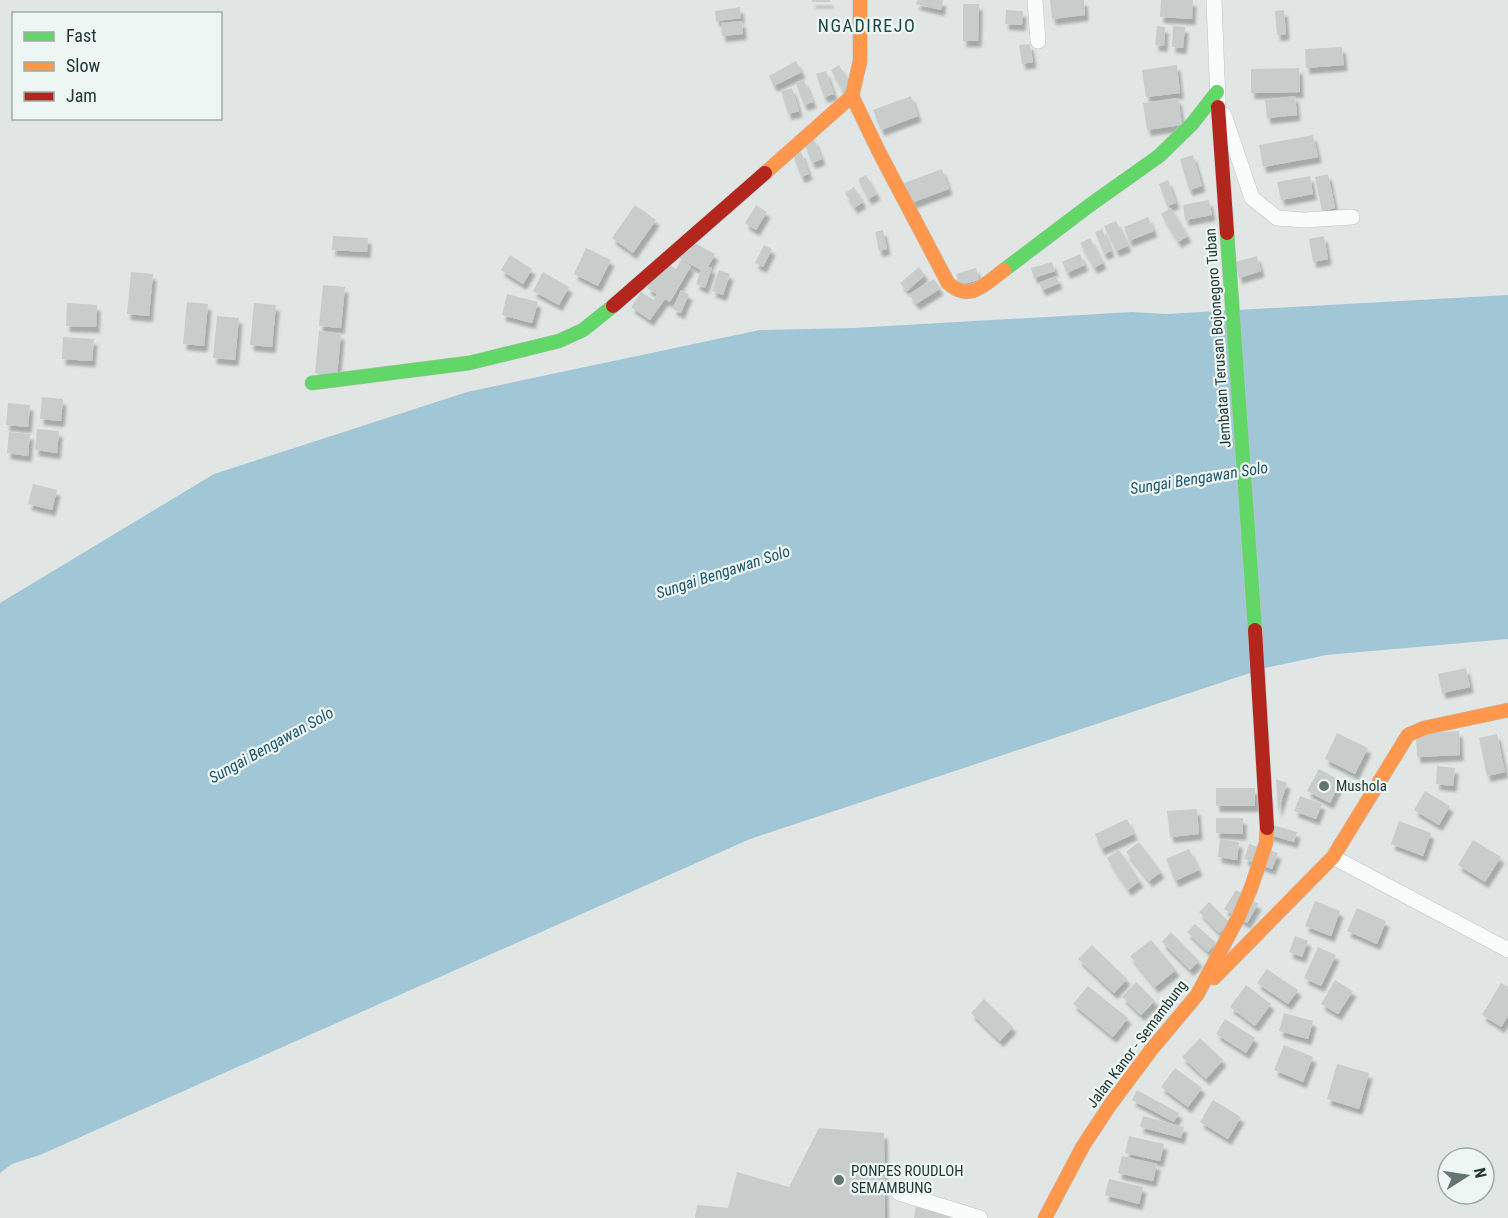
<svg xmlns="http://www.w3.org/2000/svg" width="1508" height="1218" font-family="'Roboto Condensed',sans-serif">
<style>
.water{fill:#a1c6d5}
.building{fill:#c8cdcc;filter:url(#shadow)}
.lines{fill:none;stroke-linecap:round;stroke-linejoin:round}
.street-casing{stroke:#bec3c2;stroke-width:16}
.fast-casing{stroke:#bcc4c2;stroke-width:15}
.slow-casing{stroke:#bcc4c2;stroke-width:15}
.jam-casing{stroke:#bcc4c2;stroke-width:15}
.street{stroke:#fafbfb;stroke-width:15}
.fast{stroke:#63d668;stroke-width:14}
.slow{stroke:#ff974d;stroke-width:14}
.jam{stroke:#b3261e;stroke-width:14}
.poi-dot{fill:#647573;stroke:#eef6f3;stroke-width:2}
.labels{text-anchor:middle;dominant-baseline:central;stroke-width:4.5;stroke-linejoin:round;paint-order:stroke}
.street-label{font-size:15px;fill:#203835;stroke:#eef6f3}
.poi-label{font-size:15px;fill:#203835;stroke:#eef6f3;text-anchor:start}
.water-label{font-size:16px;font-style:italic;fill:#1c5772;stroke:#eef6f3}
.quarter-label{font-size:18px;letter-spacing:1.5px;fill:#1d4945;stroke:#eef6f3}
</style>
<defs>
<filter id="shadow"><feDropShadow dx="3.5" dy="6" stdDeviation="1.5" flood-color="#0004"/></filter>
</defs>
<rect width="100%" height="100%" fill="#e1e6e5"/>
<path class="water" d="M 1508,295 L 1508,639 L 1326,655 L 1265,668 L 750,839 L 40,1155 L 12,1164 L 0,1173 L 0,603 L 214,474 L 467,392 L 760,330 L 853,328 L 1132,312 L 1166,314 Z"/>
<path class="building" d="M 812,0 L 830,0 L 830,2 L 812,2 Z
M 917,0 L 943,0 L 941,10 L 916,4 Z
M 1050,0 L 1084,0 L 1085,15 L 1052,19 Z
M 1161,0 L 1193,0 L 1192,19 L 1160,17 Z
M 963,4 L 979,4 L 978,41 L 963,41 Z
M 740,7 L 741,18 L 716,21 L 715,11 Z
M 1006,10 L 1023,11 L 1022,25 L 1005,24 Z
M 1284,10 L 1286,34 L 1277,35 L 1275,11 Z
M 742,21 L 743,34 L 722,36 L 721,23 Z
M 1157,26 L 1165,27 L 1164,46 L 1155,45 Z
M 1173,26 L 1185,27 L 1183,48 L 1172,47 Z
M 1030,44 L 1033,62 L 1022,64 L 1019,45 Z
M 1342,47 L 1344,65 L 1306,68 L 1305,49 Z
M 796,61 L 802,72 L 774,86 L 769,76 Z
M 839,65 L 852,86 L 843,91 L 831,70 Z
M 1177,65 L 1180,93 L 1146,97 L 1142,70 Z
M 1299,68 L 1300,92 L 1251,93 L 1251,69 Z
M 826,71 L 834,94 L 824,97 L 816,74 Z
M 804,80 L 813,102 L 804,105 L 796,83 Z
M 792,88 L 799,111 L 788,114 L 781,91 Z
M 911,96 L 918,116 L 881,130 L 873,110 Z
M 1295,96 L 1297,115 L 1267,118 L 1265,100 Z
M 1178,98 L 1182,125 L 1147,130 L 1143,103 Z
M 1313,135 L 1318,157 L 1263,167 L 1259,145 Z
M 814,139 L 822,159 L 812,163 L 804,143 Z
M 801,152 L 809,174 L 801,177 L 793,155 Z
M 1193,155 L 1202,186 L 1189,190 L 1180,159 Z
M 942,169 L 949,189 L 911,203 L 904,183 Z
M 1328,174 L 1335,208 L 1322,211 L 1315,177 Z
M 866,175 L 877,194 L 868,199 L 858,179 Z
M 1310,176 L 1313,194 L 1281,200 L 1277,182 Z
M 1168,180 L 1176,203 L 1167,206 L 1159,184 Z
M 854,187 L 863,202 L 854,208 L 845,193 Z
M 1209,200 L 1212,215 L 1185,220 L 1183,205 Z
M 635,205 L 656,220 L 633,253 L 612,238 Z
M 756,205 L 767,212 L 756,230 L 745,223 Z
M 1171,208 L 1188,236 L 1178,242 L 1161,214 Z
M 1148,217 L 1154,231 L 1129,241 L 1124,227 Z
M 1116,221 L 1128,246 L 1116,251 L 1104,226 Z
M 1102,229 L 1111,251 L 1104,254 L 1095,232 Z
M 883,230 L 887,249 L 879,251 L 875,232 Z
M 333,236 L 368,238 L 367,252 L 332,250 Z
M 1324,236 L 1328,259 L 1313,262 L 1309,239 Z
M 1090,238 L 1103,263 L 1094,268 L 1080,243 Z
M 687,239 L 715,254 L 708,267 L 712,268 L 705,288 L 696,284 L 701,270 L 677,257 Z
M 764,245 L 772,249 L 763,267 L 755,263 Z
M 586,248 L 611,260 L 598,286 L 574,274 Z
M 1080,254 L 1085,265 L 1067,273 L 1062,262 Z
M 510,255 L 532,269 L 523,284 L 501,270 Z
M 1257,256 L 1261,271 L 1239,278 L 1235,262 Z
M 681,260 L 691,266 L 670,302 L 665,299 L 650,320 L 631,307 L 641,292 L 654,300 L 657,294 L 647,288 L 663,262 L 676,269 Z
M 1052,262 L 1055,271 L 1034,278 L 1031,268 Z
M 919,267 L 925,275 L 907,291 L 900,283 Z
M 976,268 L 979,280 L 959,285 L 956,274 Z
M 719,270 L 730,274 L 723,295 L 712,291 Z
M 131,272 L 153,274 L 149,316 L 127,314 Z
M 543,272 L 569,287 L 559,305 L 533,291 Z
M 1056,276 L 1059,283 L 1042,290 L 1039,283 Z
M 934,279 L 940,289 L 916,304 L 909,294 Z
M 323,285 L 345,287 L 341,328 L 319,326 Z
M 681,290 L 689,294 L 681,313 L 673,309 Z
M 507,294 L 538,302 L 532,323 L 502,315 Z
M 187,302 L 208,304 L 204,346 L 183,344 Z
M 67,303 L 97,305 L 96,327 L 66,326 Z
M 254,303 L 276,305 L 272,347 L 250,345 Z
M 217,316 L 239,318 L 235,360 L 213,358 Z
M 319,331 L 341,334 L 337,375 L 315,373 Z
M 63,337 L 94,339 L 92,361 L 62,359 Z
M 42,397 L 63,399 L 61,421 L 40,419 Z
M 8,403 L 30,405 L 28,427 L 6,425 Z
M 37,429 L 59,431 L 57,453 L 35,450 Z
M 9,432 L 30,434 L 28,456 L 7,453 Z
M 33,484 L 57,490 L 52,510 L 28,504 Z
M 1466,668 L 1470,687 L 1442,693 L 1438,674 Z
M 1459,731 L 1460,755 L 1417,757 L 1416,734 Z
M 1337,733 L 1368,748 L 1355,774 L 1325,759 Z
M 1497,734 L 1505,772 L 1487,776 L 1479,738 Z
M 1437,766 L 1455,768 L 1453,786 L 1436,784 Z
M 1319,769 L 1341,781 L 1330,803 L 1307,791 Z
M 1276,779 L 1287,783 L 1278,812 Z
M 1216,788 L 1255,788 L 1255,806 L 1216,806 Z
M 1425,791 L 1450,806 L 1439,825 L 1414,810 Z
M 1300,796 L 1322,804 L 1316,819 L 1294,811 Z
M 1197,809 L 1199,834 L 1170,837 L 1167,811 Z
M 1216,818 L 1243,818 L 1243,834 L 1216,833 Z
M 1127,819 L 1134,834 L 1101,849 L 1095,834 Z
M 1399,821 L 1431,833 L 1423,856 L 1391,844 Z
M 1263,822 L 1297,832 L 1294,842 L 1260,832 Z
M 1220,839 L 1239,842 L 1237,860 L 1218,857 Z
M 1473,840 L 1501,857 L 1485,882 L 1458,865 Z
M 1139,842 L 1161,872 L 1149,881 L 1126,852 Z
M 1249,844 L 1278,853 L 1272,869 L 1244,859 Z
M 1189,849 L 1199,870 L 1175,881 L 1166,859 Z
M 1119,850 L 1140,881 L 1128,890 L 1107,858 Z
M 1236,890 L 1258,904 L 1247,923 L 1224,909 Z
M 1315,901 L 1340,911 L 1331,936 L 1305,926 Z
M 1209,902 L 1230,923 L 1219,933 L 1199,912 Z
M 1357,908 L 1386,921 L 1377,944 L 1347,931 Z
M 1195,924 L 1216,943 L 1208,952 L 1187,932 Z
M 1171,932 L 1199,961 L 1190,970 L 1162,942 Z
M 1295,936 L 1308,941 L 1302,957 L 1289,952 Z
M 1151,940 L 1176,970 L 1155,987 L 1130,956 Z
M 1092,945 L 1127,979 L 1114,993 L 1078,959 Z
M 1318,947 L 1336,955 L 1321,986 L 1304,978 Z
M 1267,969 L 1298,990 L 1288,1004 L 1257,983 Z
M 1335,980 L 1353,991 L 1338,1014 L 1321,1004 Z
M 1136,982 L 1155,1001 L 1141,1015 L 1122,997 Z
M 1501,983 L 1508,987 L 1508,1016 L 1501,1027 L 1482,1015 Z
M 1246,985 L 1271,1004 L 1255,1026 L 1230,1007 Z
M 1088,986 L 1128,1018 L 1113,1037 L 1073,1004 Z
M 984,999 L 1013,1027 L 1000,1041 L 971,1013 Z
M 1284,1013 L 1313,1021 L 1308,1039 L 1279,1031 Z
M 1225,1019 L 1255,1038 L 1246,1053 L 1216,1034 Z
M 1200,1038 L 1223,1060 L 1206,1079 L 1182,1057 Z
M 1284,1045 L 1313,1057 L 1303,1082 L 1274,1070 Z
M 1337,1064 L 1369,1073 L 1359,1109 L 1327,1099 Z
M 1175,1068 L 1202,1088 L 1188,1107 L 1161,1087 Z
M 1137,1090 L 1179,1113 L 1174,1122 L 1132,1100 Z
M 1213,1100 L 1241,1117 L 1228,1139 L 1200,1122 Z
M 1143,1116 L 1184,1127 L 1181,1138 L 1140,1127 Z
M 819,1128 L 884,1133 L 885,1218 L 695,1218 L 697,1205 L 728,1208 L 737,1172 L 789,1187 Z
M 1129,1136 L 1164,1144 L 1160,1161 L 1125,1153 Z
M 1122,1156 L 1157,1164 L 1153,1181 L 1118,1173 Z
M 1109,1179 L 1143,1187 L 1139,1204 L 1105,1195 Z
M 917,1197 L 968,1218 L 914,1218 Z"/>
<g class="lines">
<defs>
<path id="street" d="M 1035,0 L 1038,41
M 1214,0 L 1218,102
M 1224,115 L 1252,198 L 1277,218 L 1304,220 L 1352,217
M 1333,857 L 1508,950
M 899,1193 L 980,1218"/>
<path id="fast" d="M 1227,233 L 1255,630
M 1004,270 L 1090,205 L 1159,156 L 1192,124 L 1217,92
M 312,383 L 469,363 L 559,341 L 583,330 L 613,306"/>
<path id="slow" d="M 860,0 L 860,61 L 852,96 L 879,152 L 948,283 C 970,303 985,284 1004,270
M 765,173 L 852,96
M 1214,978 L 1333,857 L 1408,735 L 1424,728 L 1508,710
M 1045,1218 L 1083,1146 L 1110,1105 L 1151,1050 L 1197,995 L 1238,918 L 1251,888 L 1266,843 L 1267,828"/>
<path id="jam" d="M 1218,107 L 1227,233
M 613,306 L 765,173
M 1255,630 L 1267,828"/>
</defs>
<use href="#street" class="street-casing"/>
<use href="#fast" class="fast-casing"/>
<use href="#slow" class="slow-casing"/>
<use href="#jam" class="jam-casing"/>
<use href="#street" class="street"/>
<use href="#fast" class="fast"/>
<use href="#slow" class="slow"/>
<use href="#jam" class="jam"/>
</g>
<g class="poi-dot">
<circle cx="1324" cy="786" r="6"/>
<circle cx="839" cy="1180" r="6"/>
</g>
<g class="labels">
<g class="street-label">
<text transform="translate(1218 338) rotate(-94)">Jembatan Terusan Bojonegoro Tuban</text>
<text transform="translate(1137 1044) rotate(-53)">Jalan Kanor - Semambung</text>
</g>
<g class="poi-label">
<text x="1336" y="786">Mushola</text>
<text x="851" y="1171">PONPES ROUDLOH<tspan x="851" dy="17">SEMAMBUNG</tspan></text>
</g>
<g class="water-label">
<text transform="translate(1199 478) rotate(-9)">Sungai Bengawan Solo</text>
<text transform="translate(723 572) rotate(-18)">Sungai Bengawan Solo</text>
<text transform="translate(271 745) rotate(-29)">Sungai Bengawan Solo</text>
</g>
<g class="quarter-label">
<text x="867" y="25">NGADIREJO</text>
</g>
</g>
<rect x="12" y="12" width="210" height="108" fill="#eef6f3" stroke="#9caaa7" stroke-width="1.5"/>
<rect x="24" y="32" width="30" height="9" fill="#63d668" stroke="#9caaa7" stroke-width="1.5"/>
<text x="66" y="42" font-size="18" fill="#203835">Fast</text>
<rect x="24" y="62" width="30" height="9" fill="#ff974d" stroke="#9caaa7" stroke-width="1.5"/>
<text x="66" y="72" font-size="18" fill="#203835">Slow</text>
<rect x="24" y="92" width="30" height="9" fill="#b3261e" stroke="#9caaa7" stroke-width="1.5"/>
<text x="66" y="102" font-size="18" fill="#203835">Jam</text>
<g transform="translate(1466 1176) rotate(78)"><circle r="28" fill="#eef6f3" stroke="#9caaa7" stroke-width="1.5"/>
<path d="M0-4.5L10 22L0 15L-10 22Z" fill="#647573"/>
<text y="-9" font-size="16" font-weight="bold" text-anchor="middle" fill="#203835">N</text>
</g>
</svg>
